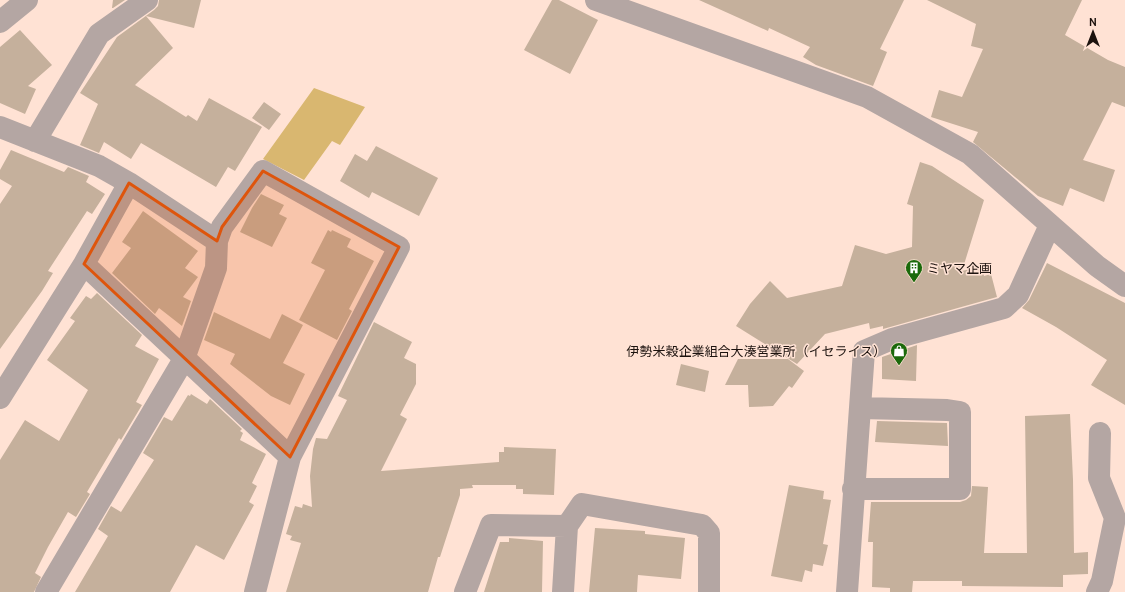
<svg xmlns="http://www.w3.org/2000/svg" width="1125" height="592" font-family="Cabin,'Noto Sans JP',sans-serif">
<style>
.green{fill:#d9b770}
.building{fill:#c5b09c}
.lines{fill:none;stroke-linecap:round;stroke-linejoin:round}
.minor{stroke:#b4a6a3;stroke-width:22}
.marked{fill:#de550c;fill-opacity:0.2;stroke:#de550c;stroke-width:3;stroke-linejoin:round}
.labels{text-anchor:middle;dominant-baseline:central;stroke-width:3;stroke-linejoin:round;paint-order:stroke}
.poi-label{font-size:13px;fill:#1c120e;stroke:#ffe2d4;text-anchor:start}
</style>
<rect width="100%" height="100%" fill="#ffe2d4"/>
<path class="green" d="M 314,88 L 365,107 L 340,145 L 332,141 L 304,180 L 263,159 Z"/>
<path class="building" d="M 113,0 L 125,0 L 113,8 L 112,8 Z
M 159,0 L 201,0 L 194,28 L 146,16 L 173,48 L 135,85 L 186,117 L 188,115 L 197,121 L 209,98 L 262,127 L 235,171 L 228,167 L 216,187 L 141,143 L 131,159 L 104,142 L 99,153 L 80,145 L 98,104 L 80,93 L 117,37 L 154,10 L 158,6 Z
M 552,0 L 559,0 L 598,20 L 570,74 L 524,50 Z
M 699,0 L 904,0 L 880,49 L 887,52 L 873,86 L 816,65 L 803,57 L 810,47 L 769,28 L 768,31 Z
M 927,0 L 1082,0 L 1065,35 L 1108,60 L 1125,67 L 1125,107 L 1112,102 L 1083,160 L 1115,170 L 1104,202 L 1070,188 L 1063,206 L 1038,196 L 973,142 L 978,132 L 931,117 L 939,90 L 962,97 L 983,49 L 971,46 L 976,24 Z
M 20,30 L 52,65 L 28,86 L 36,89 L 25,114 L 0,103 L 0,47 Z
M 264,102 L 281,114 L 269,130 L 252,118 Z
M 376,146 L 438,178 L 419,216 L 372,192 L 369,198 L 340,181 L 355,154 L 367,161 Z
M 11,150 L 64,172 L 68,167 L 89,176 L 86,182 L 105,194 L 92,214 L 87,211 L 48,271 L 53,273 L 42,291 L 0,349 L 0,204 L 12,186 L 0,179 L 0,170 Z
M 920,162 L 932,166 L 984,200 L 962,271 L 982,266 L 984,276 L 991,274 L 997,297 L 883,329 L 883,326 L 870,329 L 869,323 L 825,334 L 797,364 L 736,326 L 750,304 L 770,281 L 787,298 L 842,286 L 855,245 L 886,254 L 912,247 L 913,206 L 907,204 Z
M 261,194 L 284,205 L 279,214 L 287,218 L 272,247 L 240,232 L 252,208 Z
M 143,211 L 198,251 L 185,268 L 198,277 L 183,297 L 191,301 L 182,326 L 159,308 L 155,314 L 112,273 L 131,248 L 122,242 Z
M 328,230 L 331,232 L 332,230 L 351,239 L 347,247 L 374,261 L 349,309 L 352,311 L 337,340 L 299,320 L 325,270 L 311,263 Z
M 1047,263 L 1125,303 L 1125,405 L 1091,385 L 1107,360 L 1056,327 L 1022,308 L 1029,300 Z
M 97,293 L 142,335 L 135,346 L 159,359 L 136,402 L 142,405 L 121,440 L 119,438 L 87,492 L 90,494 L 76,517 L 68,512 L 48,547 L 35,573 L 41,577 L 34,592 L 0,592 L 0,460 L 25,420 L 59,441 L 88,390 L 47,360 L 75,321 L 70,318 L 86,296 L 91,299 Z
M 214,312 L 270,339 L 282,314 L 303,325 L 283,363 L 305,374 L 290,405 L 271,396 L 230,364 L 235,354 L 204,340 Z
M 374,322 L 412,342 L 404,358 L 416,364 L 416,384 L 400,415 L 407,419 L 381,471 L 499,462 L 499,452 L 504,452 L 504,447 L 556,449 L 554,495 L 523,494 L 523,489 L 516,489 L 516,485 L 472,485 L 473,488 L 460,489 L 460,495 L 440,557 L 438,557 L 428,592 L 286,592 L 301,543 L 290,540 L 292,536 L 286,534 L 295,506 L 302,508 L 303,504 L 312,507 L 310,476 L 313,449 L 316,438 L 327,439 L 347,400 L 338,396 Z
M 917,345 L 916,381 L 882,379 L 882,357 Z
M 738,359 L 788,359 L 804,371 L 792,388 L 789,386 L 773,406 L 749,407 L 748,385 L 725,385 Z
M 681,364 L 709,371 L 705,392 L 676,385 Z
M 191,394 L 207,404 L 210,399 L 242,429 L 240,431 L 243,433 L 240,440 L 266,454 L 252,483 L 257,486 L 249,502 L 254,505 L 224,560 L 196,545 L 170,592 L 75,592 L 108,536 L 98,529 L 111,506 L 121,512 L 154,460 L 143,453 L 164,417 L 172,421 L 188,395 L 190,396 Z
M 1070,414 L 1073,480 L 1074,553 L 1088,552 L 1088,574 L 1063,575 L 1063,587 L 962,586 L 962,581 L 913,581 L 912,592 L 890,592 L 890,588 L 872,587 L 873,542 L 868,542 L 871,502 L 960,502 L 966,500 L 971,496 L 972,486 L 988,487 L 984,553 L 1027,553 L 1025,416 Z
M 877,421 L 947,423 L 948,446 L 875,442 Z
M 789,485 L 824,491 L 823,499 L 831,500 L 823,544 L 828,545 L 823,566 L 813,564 L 812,572 L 805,570 L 802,582 L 771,576 Z
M 595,528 L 645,531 L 645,534 L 685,538 L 681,579 L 638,575 L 637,592 L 589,592 Z
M 509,538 L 543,541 L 542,592 L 484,592 L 500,542 L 509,542 Z"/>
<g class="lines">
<path class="minor" d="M 596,0 L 867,97 L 970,154 L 1097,266 L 1125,286
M 0,22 L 27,0
M 0,127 L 99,166 L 129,183 L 84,264 L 0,398
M 35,141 L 99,34 L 147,0
M 129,183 L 217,241
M 84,264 L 290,457
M 853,489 L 960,489 L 960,412 L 947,410 L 860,408
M 46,592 L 184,359 L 216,268 L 217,241 L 222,227 L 263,171 L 399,247 L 290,457 L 255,592
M 465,592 L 491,525 L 567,526
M 563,592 L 567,526 L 582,504 L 702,525 L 709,533 L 709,592
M 847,592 L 864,351 L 892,339 L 1004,308 L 1018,295 L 1050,225
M 1097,592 L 1102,581 L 1115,518 L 1099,478 L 1100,433"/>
</g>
<path class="marked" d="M 263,171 L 399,247 L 290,457 L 84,264 L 129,183 L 217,241 L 222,227 Z"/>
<defs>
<symbol id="building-pin" viewBox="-11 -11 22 30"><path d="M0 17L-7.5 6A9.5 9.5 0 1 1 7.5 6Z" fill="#1a690b" stroke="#ffe2d4"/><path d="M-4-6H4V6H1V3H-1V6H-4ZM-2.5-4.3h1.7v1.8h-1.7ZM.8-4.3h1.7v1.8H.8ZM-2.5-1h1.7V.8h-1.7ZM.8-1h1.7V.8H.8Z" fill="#fff"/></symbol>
<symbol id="shop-pin" viewBox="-11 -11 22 30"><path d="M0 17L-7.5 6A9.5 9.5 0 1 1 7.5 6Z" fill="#1a690b" stroke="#ffe2d4"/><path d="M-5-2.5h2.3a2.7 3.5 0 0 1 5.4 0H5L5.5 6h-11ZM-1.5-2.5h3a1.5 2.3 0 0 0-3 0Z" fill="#fff"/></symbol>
</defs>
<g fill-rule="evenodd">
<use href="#building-pin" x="904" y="258" width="20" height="27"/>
<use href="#shop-pin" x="889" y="341" width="20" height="27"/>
</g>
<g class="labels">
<g class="poi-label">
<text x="927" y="268">ミヤマ企画</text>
<text x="886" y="351" text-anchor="end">伊勢米穀企業組合大湊営業所（イセライス）</text>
</g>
</g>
<g transform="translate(1093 32)" stroke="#ffe2d4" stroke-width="3" paint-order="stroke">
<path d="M0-3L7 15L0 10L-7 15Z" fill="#1c120e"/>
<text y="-6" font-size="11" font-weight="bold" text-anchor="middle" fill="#1c120e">N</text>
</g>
</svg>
